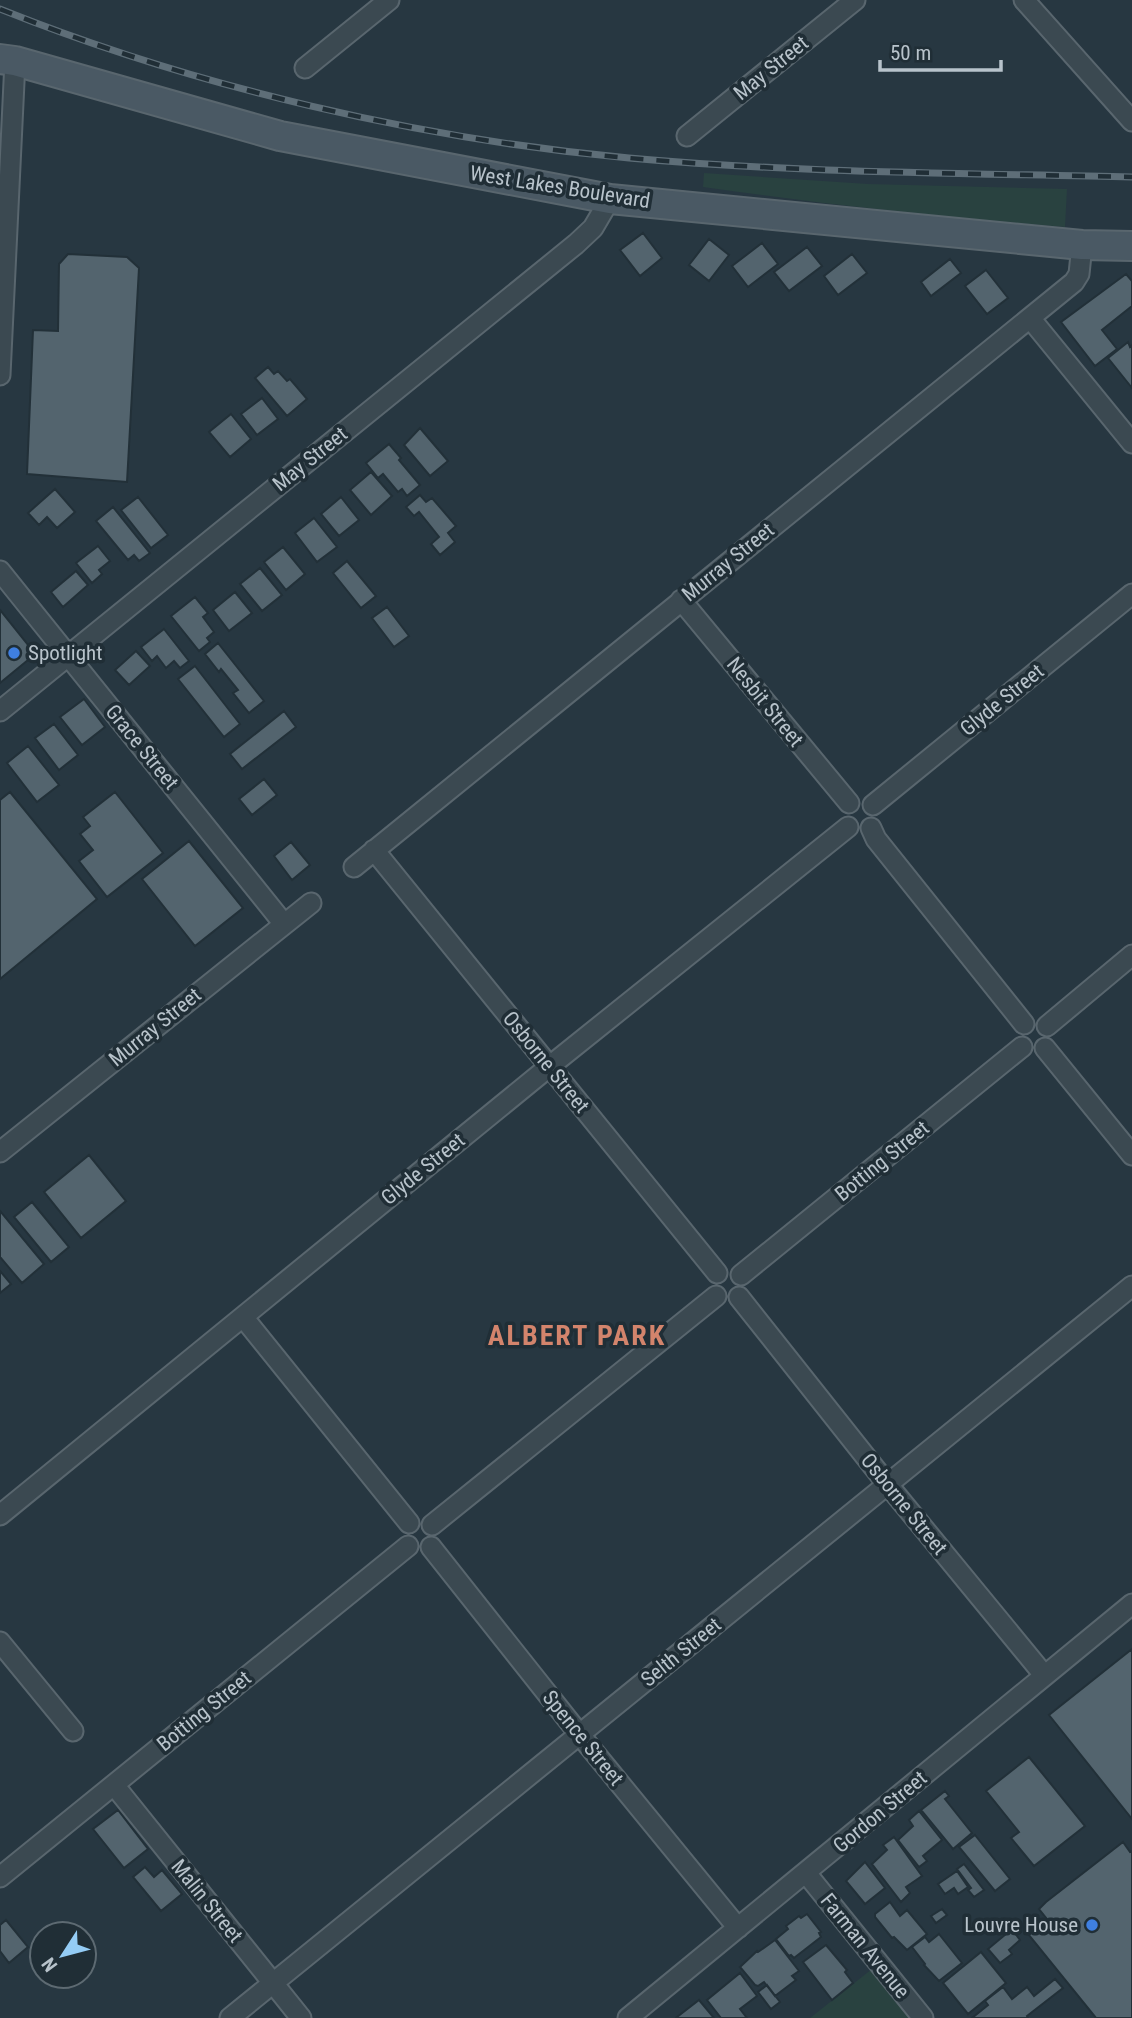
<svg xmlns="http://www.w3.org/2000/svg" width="1132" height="2018" font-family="'Roboto Condensed',sans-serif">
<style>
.green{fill:#294240}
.building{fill:#53646e;stroke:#223038;stroke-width:2}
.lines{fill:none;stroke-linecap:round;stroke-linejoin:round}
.minor-casing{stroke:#59666e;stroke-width:23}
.secondary-casing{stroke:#59666e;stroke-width:32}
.minor{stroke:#3b4951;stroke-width:19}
.secondary{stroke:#4a5964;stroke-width:28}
.rail-casing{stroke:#5e6e78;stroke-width:7}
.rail{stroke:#202e36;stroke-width:4.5;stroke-dasharray:13;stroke-linecap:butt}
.shop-dot{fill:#3f7fe0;stroke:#202e36;stroke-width:2.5}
.labels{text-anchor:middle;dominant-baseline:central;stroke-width:7;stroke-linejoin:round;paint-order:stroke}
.street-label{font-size:21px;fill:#b8c3cb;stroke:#202e36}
.poi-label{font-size:21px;fill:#b8c3cb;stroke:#202e36;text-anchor:start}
.district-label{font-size:28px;font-weight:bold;letter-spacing:2px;fill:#d3846c;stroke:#202e36}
</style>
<rect width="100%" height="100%" fill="#273741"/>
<path class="green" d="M 704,173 L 868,184 L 1067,189 L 1065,227 C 944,218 823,204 703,187 Z
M 872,1969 L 910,2018 L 810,2018 Z"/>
<path class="building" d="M 643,233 L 662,258 L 640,276 L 620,250 Z
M 709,239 L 729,255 L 709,281 L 689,265 Z
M 762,243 L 778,264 L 748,287 L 732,266 Z
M 807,247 L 822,266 L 789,291 L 774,272 Z
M 68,254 L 127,257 L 139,268 L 127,482 L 27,474 L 33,330 L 58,331 L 59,264 Z
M 852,254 L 867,273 L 838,295 L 824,276 Z
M 950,259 L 961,273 L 931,296 L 921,282 Z
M 986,270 L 1008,298 L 987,314 L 965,286 Z
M 1126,274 L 1132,281 L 1132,306 L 1102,330 L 1117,349 L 1095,366 L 1061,322 Z
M 1128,342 L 1130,347 L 1132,345 L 1132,388 L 1108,358 Z
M 268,367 L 274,374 L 278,371 L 287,381 L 290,379 L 307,399 L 287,416 L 255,378 Z
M 262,398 L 278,419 L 257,435 L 241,414 Z
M 231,414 L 251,439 L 230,457 L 209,432 Z
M 420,428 L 448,461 L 430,476 L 404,445 Z
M 389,444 L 401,458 L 399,460 L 420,485 L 407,496 L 402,489 L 398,492 L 383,474 L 378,478 L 366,463 Z
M 371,472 L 392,496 L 371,515 L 350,490 Z
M 55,489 L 75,512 L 57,528 L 47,517 L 39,525 L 28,513 Z
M 420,495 L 426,502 L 432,498 L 456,526 L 448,533 L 455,542 L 440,555 L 431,544 L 439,537 L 419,512 L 414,516 L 406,507 Z
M 138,497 L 168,535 L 151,548 L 121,510 Z
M 341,497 L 359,520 L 339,536 L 321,514 Z
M 113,507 L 150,553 L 139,561 L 134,555 L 128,560 L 96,521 Z
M 314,518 L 337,547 L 317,562 L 295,533 Z
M 98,546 L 110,561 L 99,570 L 102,574 L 92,583 L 76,563 Z
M 283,547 L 305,574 L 286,590 L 264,562 Z
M 347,561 L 376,596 L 361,608 L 333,573 Z
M 260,568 L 282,595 L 262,611 L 240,584 Z
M 76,571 L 88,585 L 63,607 L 51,592 Z
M 235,592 L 252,613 L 229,631 L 213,610 Z
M 195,597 L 208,613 L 203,617 L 214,632 L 207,638 L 210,642 L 199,651 L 171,616 Z
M 387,607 L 409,636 L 394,647 L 372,618 Z
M 0,610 L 29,646 L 28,660 L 0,683 Z
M 164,629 L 189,661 L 180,668 L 174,661 L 166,668 L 157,656 L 152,661 L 141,647 Z
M 218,643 L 264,701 L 249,713 L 233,693 L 238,690 L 221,669 L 219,672 L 205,654 Z
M 136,651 L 150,666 L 129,685 L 115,670 Z
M 195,666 L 240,724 L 224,737 L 178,679 Z
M 84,699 L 105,727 L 82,745 L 60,717 Z
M 284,711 L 296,727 L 242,769 L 230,754 Z
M 54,724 L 78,755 L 59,770 L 35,738 Z
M 28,746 L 59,785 L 37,802 L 7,763 Z
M 264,779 L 277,795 L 252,815 L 239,799 Z
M 10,792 L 97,899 L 0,979 L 0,800 Z
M 115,792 L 163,853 L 107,897 L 79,861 L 93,850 L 80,834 L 90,826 L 83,817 Z
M 189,841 L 243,908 L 195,946 L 142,879 Z
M 291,842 L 310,865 L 292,880 L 274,856 Z
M 89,1155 L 126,1201 L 81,1238 L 44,1192 Z
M 32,1202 L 69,1247 L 51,1262 L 14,1217 Z
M 0,1211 L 44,1264 L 22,1283 L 0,1257 Z
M 0,1271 L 11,1284 L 0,1293 Z
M 1132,1649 L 1132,1819 L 1049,1715 Z
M 1029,1757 L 1085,1826 L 1034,1866 L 1011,1838 L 1019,1832 L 986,1791 Z
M 945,1791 L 949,1796 L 945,1799 L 972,1833 L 953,1849 L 921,1810 Z
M 118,1810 L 148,1849 L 124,1868 L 93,1829 Z
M 919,1811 L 942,1840 L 923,1856 L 927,1861 L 919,1867 L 898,1840 L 913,1826 L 909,1820 Z
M 975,1835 L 1010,1879 L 995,1891 L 959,1847 Z
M 894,1837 L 922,1876 L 906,1887 L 910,1893 L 901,1902 L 872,1864 L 887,1850 L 883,1845 Z
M 1123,1842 L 1130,1852 L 1132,1851 L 1132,2018 L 1096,2018 L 1028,1934 L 1047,1919 L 1039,1909 L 1046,1902 Z
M 865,1862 L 885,1888 L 865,1904 L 846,1881 Z
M 964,1864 L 984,1890 L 974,1897 L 968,1890 L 971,1888 L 957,1869 Z
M 145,1867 L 154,1877 L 162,1870 L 182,1894 L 161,1911 L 133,1877 Z
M 957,1871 L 968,1887 L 958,1894 L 954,1888 L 945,1894 L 938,1884 Z
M 890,1902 L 900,1916 L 907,1910 L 927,1934 L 907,1950 L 894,1937 L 892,1938 L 875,1917 L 875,1914 Z
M 942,1909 L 947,1915 L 936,1923 L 931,1916 Z
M 807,1914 L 821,1932 L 819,1933 L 821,1937 L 794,1958 L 791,1955 L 789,1956 L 776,1939 L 788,1929 L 786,1926 L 799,1916 L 801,1918 Z
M 6,1920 L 28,1947 L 9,1963 L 0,1951 L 0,1925 Z
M 1012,1929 L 1020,1940 L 1009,1950 L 1012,1954 L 1000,1963 L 988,1949 Z
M 939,1934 L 962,1963 L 939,1981 L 924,1965 L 925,1964 L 912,1947 L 925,1937 L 929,1942 Z
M 775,1940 L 799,1971 L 792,1976 L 796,1980 L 775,1996 L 764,1982 L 758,1986 L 755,1985 L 740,1967 L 757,1951 L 758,1952 Z
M 826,1945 L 847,1970 L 845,1972 L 853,1983 L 832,2000 L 803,1962 Z
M 981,1952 L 1006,1983 L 968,2014 L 943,1983 Z
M 740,1973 L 757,1996 L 740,2009 L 747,2018 L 721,2018 L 707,2000 Z
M 1055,1979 L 1063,1988 L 1027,2016 L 1028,2018 L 972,2018 L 988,2005 L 985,2001 L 1003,1987 L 1012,1999 L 1027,1987 L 1034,1996 Z
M 767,1985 L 780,2002 L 771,2009 L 758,1992 Z
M 699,2000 L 714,2018 L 676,2018 L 677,2017 Z"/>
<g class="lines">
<defs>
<path id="minor" d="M 1024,0 L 1132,121
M 305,68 L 389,0
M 687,136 L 855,0
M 1030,318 L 1132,443
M 0,375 L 15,61
M 0,571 L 284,924
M 681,600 L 849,803
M 0,711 L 576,244 L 593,228 L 610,199
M 873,805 L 1132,594
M 871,828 L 876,839 L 1024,1024
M 374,850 L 717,1273
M 354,867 L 1074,282 L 1079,274 L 1082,245
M 1047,1026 L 1132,955
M 1045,1048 L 1132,1155
M 0,1152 L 311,903
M 741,1275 L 1022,1047
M 739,1297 L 888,1485 L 1044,1675
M 243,1317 L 409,1523
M 0,1515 L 550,1066 L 848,827
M 432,1525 L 716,1296
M 431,1547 L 580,1735 L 738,1928
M 0,1642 L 73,1731
M 114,1785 L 301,2018
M 806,1873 L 923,2018
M 0,1877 L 408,1546
M 230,2018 L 1132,1286
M 628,2018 L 1132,1604"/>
<path id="secondary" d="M 0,59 L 15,61 L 280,136 L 610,199 L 1082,245 L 1132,246"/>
</defs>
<use href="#minor" class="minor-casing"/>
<use href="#secondary" class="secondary-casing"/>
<use href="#minor" class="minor"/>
<use href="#secondary" class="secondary"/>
<defs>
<path id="rail" d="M 0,9 C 195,87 420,139 629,158 C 796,173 964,173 1132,177"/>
</defs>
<use href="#rail" class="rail-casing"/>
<use href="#rail" class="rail"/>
</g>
<g class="shop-dot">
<circle cx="14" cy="653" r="7"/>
<circle cx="1092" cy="1925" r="7"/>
</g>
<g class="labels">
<g class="street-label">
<text transform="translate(771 68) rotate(-39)">May Street</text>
<text transform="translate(560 187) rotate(9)">West Lakes Boulevard</text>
<text transform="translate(310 459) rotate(-39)">May Street</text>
<text transform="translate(728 562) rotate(-39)">Murray Street</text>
<text transform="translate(1002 700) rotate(-39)">Glyde Street</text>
<text transform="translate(765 702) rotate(51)">Nesbit Street</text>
<text transform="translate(142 747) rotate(51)">Grace Street</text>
<text transform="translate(155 1027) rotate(-39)">Murray Street</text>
<text transform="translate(546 1062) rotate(51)">Osborne Street</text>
<text transform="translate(882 1161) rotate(-39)">Botting Street</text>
<text transform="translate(423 1169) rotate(-39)">Glyde Street</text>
<text transform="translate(904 1504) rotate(51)">Osborne Street</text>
<text transform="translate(681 1652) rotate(-39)">Selth Street</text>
<text transform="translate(204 1711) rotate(-39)">Botting Street</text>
<text transform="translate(583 1738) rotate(51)">Spence Street</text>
<text transform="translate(880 1812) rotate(-40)">Gordon Street</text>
<text transform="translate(207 1901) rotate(51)">Malin Street</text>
<text transform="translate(865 1946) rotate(51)">Farman Avenue</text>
</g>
<g class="poi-label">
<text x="28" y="653">Spotlight</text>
<text x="1078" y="1925" text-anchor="end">Louvre House</text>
</g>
<g class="district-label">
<text x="577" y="1335">ALBERT PARK</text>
</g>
</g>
<g transform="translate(63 1955) rotate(234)"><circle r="33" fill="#202e36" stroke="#5d6a72" stroke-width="2"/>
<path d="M0-5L12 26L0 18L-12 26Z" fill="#94ccf5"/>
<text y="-10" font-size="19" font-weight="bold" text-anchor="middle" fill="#b8c3cb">N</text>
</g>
<path d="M880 60v10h121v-10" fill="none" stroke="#b8c3cb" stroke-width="3.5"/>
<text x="890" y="60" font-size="21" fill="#b8c3cb" stroke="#202e36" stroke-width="5" paint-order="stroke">50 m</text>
</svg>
